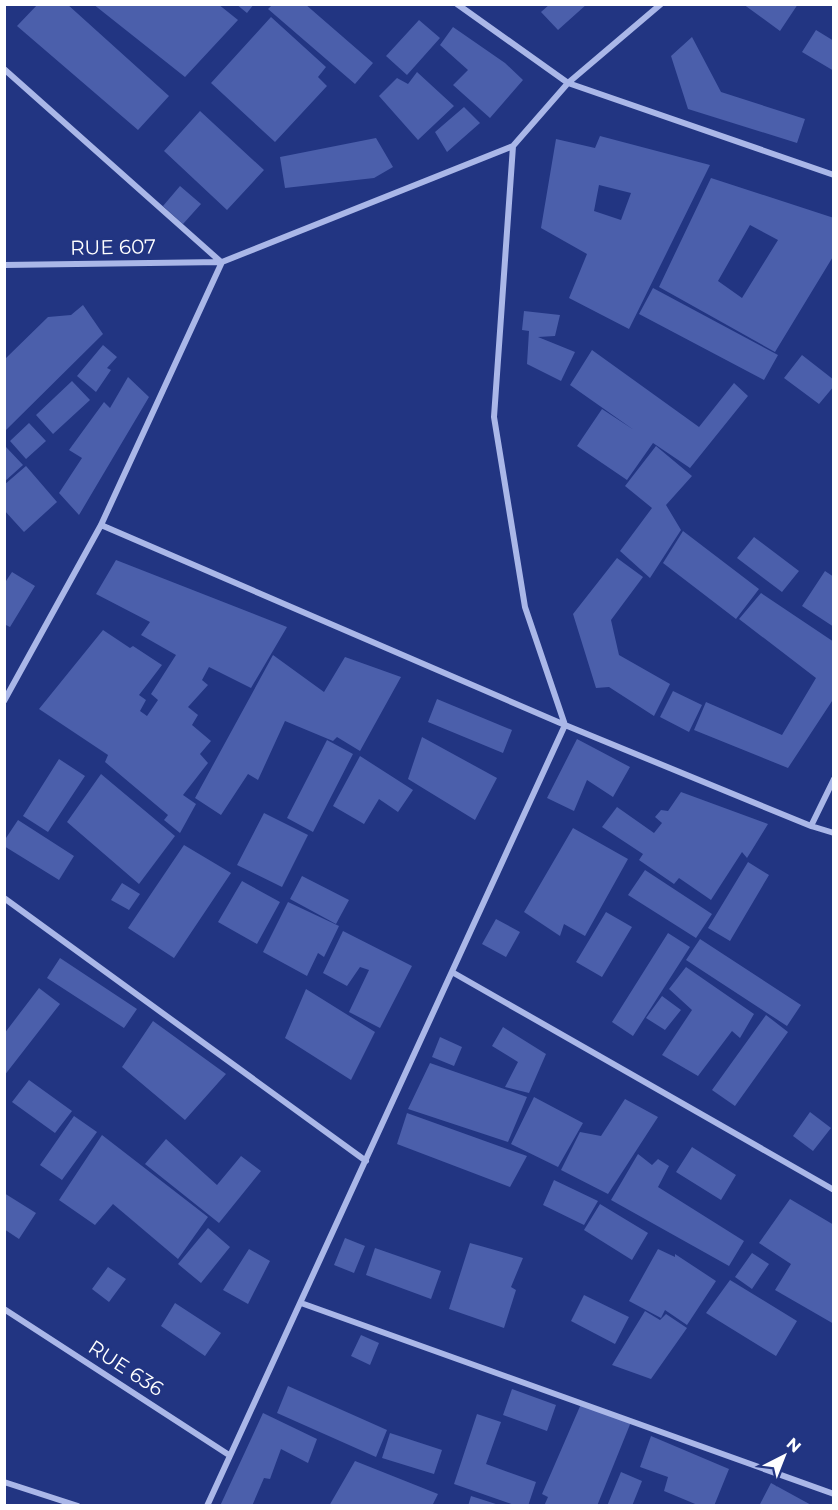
<svg xmlns="http://www.w3.org/2000/svg" width="838" height="1510" font-family="Montserrat,sans-serif">
<style>
.building{fill:#4b5fab;fill-rule:evenodd}
.lines{fill:none;stroke-linecap:round;stroke-linejoin:round}
.minor{stroke:#aab7e8;stroke-width:6}
.labels{text-anchor:middle;dominant-baseline:central;stroke-width:4.5;stroke-linejoin:round;paint-order:stroke}
.street-label{font-size:20px;fill:#fff;stroke:#223582}
</style>
<rect width="100%" height="100%" fill="#223582"/>
<path class="building" d="M 38,4 L 67,4 L 169,96 L 138,130 L 17,26 Z
M 93,4 L 218,4 L 238,20 L 185,77 Z
M 236,4 L 254,4 L 247,13 Z
M 273,4 L 305,4 L 373,63 L 355,84 L 268,9 Z
M 550,4 L 587,4 L 558,30 L 541,12 Z
M 743,4 L 798,4 L 780,31 Z
M 271,17 L 326,67 L 318,77 L 327,86 L 275,142 L 211,83 Z
M 419,20 L 440,38 L 407,75 L 386,56 Z
M 453,27 L 505,63 L 523,80 L 490,118 L 453,85 L 468,70 L 440,45 Z
M 816,30 L 834,41 L 834,71 L 802,52 Z
M 692,37 L 721,92 L 805,119 L 797,143 L 688,109 L 671,56 Z
M 417,72 L 454,106 L 418,140 L 379,96 L 397,78 L 408,84 Z
M 464,107 L 480,123 L 447,152 L 435,132 Z
M 200,111 L 264,170 L 227,210 L 164,151 Z
M 600,136 L 710,165 L 629,329 L 569,298 L 587,254 L 541,228 L 556,139 L 595,148 ZM 599,185 L 631,193 L 621,220 L 594,211 Z
M 376,138 L 393,167 L 374,178 L 285,188 L 280,157 Z
M 711,178 L 834,218 L 834,255 L 775,352 L 659,287 ZM 750,225 L 778,240 L 742,298 L 718,281 Z
M 180,186 L 201,204 L 183,224 L 163,206 Z
M 653,288 L 778,355 L 764,380 L 639,314 Z
M 83,305 L 103,334 L 4,432 L 4,360 L 48,317 L 71,315 Z
M 524,311 L 560,315 L 555,336 L 538,337 L 575,352 L 561,381 L 527,364 L 529,331 L 522,330 Z
M 103,345 L 117,357 L 107,368 L 111,370 L 96,392 L 77,376 Z
M 592,350 L 699,427 L 734,383 L 748,396 L 690,468 L 653,443 L 627,480 L 577,446 L 602,409 L 634,430 L 570,385 Z
M 802,355 L 834,380 L 834,386 L 819,404 L 784,378 Z
M 128,377 L 149,397 L 79,515 L 59,493 L 82,458 L 69,450 L 104,402 L 110,408 Z
M 72,381 L 90,400 L 53,434 L 36,415 Z
M 29,423 L 46,441 L 26,459 L 10,441 Z
M 656,446 L 692,476 L 666,505 L 681,530 L 650,578 L 620,551 L 652,508 L 625,486 Z
M 6,447 L 23,465 L 4,482 L 4,448 Z
M 26,466 L 57,502 L 24,532 L 4,510 L 4,485 Z
M 683,531 L 759,589 L 736,619 L 663,563 Z
M 754,537 L 799,571 L 782,592 L 737,558 Z
M 617,558 L 643,577 L 611,620 L 619,655 L 670,684 L 654,716 L 609,687 L 596,688 L 573,614 Z
M 116,560 L 287,627 L 251,688 L 209,667 L 202,680 L 208,685 L 188,707 L 198,715 L 192,725 L 211,741 L 200,754 L 208,763 L 183,795 L 196,804 L 180,833 L 164,820 L 168,815 L 105,762 L 108,755 L 39,709 L 103,630 L 130,648 L 133,646 L 162,665 L 139,695 L 146,700 L 140,711 L 147,716 L 158,700 L 151,694 L 176,655 L 141,635 L 150,622 L 96,594 Z
M 825,571 L 834,577 L 834,627 L 802,606 Z
M 12,572 L 35,586 L 10,627 L 4,624 L 4,584 Z
M 761,593 L 834,642 L 834,698 L 788,768 L 694,730 L 706,702 L 782,735 L 816,678 L 739,619 Z
M 273,655 L 324,692 L 345,657 L 401,677 L 360,751 L 337,737 L 333,741 L 285,721 L 258,780 L 248,774 L 221,815 L 195,798 Z
M 673,691 L 702,705 L 689,732 L 660,717 Z
M 437,699 L 512,730 L 503,753 L 428,722 Z
M 422,737 L 497,778 L 475,820 L 408,779 Z
M 577,739 L 630,767 L 613,797 L 587,780 L 574,811 L 547,798 Z
M 327,740 L 353,754 L 313,832 L 287,818 Z
M 360,756 L 413,790 L 398,812 L 379,799 L 364,824 L 333,806 Z
M 59,759 L 85,776 L 48,832 L 23,816 Z
M 101,774 L 175,836 L 139,884 L 67,822 Z
M 681,792 L 768,824 L 747,858 L 742,852 L 711,900 L 679,878 L 674,884 L 639,860 L 643,854 L 602,827 L 617,807 L 654,833 L 662,823 L 655,817 L 661,810 L 668,811 Z
M 264,813 L 308,835 L 282,887 L 237,865 Z
M 18,820 L 74,856 L 59,880 L 4,846 L 4,841 Z
M 573,828 L 628,859 L 585,936 L 564,924 L 560,936 L 524,912 Z
M 184,845 L 231,873 L 174,958 L 128,928 Z
M 748,862 L 769,875 L 730,941 L 708,928 Z
M 645,870 L 712,914 L 696,938 L 628,895 Z
M 302,876 L 349,900 L 336,924 L 290,899 Z
M 242,881 L 280,902 L 257,944 L 218,922 Z
M 122,883 L 140,894 L 129,910 L 111,900 Z
M 288,902 L 339,926 L 324,957 L 318,953 L 307,976 L 263,952 Z
M 606,912 L 632,927 L 602,977 L 576,962 Z
M 496,919 L 520,932 L 506,957 L 482,944 Z
M 343,931 L 412,966 L 380,1028 L 349,1012 L 369,970 L 360,967 L 347,986 L 323,973 Z
M 668,933 L 690,947 L 633,1036 L 612,1022 Z
M 700,939 L 801,1005 L 787,1026 L 686,960 Z
M 60,958 L 137,1009 L 124,1028 L 47,978 Z
M 686,967 L 754,1014 L 740,1038 L 732,1031 L 698,1076 L 662,1055 L 692,1010 L 669,989 Z
M 39,988 L 60,1004 L 4,1076 L 4,1034 Z
M 306,989 L 375,1032 L 351,1080 L 285,1038 Z
M 662,996 L 681,1010 L 665,1030 L 646,1018 Z
M 766,1015 L 788,1032 L 735,1106 L 712,1090 Z
M 153,1021 L 226,1074 L 185,1120 L 122,1067 Z
M 503,1027 L 546,1054 L 529,1093 L 505,1087 L 518,1062 L 492,1046 Z
M 440,1037 L 462,1047 L 454,1066 L 432,1057 Z
M 430,1063 L 527,1097 L 508,1142 L 408,1109 Z
M 29,1080 L 72,1111 L 55,1133 L 12,1102 Z
M 534,1097 L 583,1123 L 558,1167 L 511,1144 Z
M 625,1099 L 658,1117 L 608,1194 L 561,1170 L 580,1132 L 601,1136 Z
M 810,1112 L 831,1128 L 813,1151 L 793,1136 Z
M 407,1113 L 527,1156 L 510,1187 L 397,1144 Z
M 74,1116 L 97,1132 L 62,1180 L 40,1165 Z
M 102,1135 L 208,1217 L 178,1259 L 113,1204 L 95,1225 L 59,1200 Z
M 166,1139 L 217,1185 L 241,1156 L 261,1171 L 219,1223 L 145,1164 Z
M 692,1147 L 736,1175 L 721,1200 L 676,1172 Z
M 638,1154 L 652,1165 L 658,1159 L 669,1166 L 658,1187 L 744,1241 L 729,1266 L 611,1200 Z
M 554,1180 L 598,1201 L 584,1225 L 543,1205 Z
M 4,1193 L 36,1213 L 19,1239 L 4,1229 Z
M 790,1199 L 834,1225 L 834,1324 L 775,1290 L 791,1264 L 759,1243 Z
M 600,1204 L 648,1233 L 632,1260 L 584,1230 Z
M 208,1228 L 230,1247 L 201,1283 L 178,1264 Z
M 345,1238 L 365,1246 L 354,1273 L 334,1265 Z
M 470,1243 L 523,1258 L 511,1287 L 516,1290 L 504,1328 L 449,1309 Z
M 375,1248 L 441,1271 L 431,1299 L 366,1275 Z
M 249,1249 L 270,1261 L 248,1304 L 223,1290 Z
M 658,1249 L 675,1257 L 675,1254 L 716,1281 L 687,1325 L 665,1310 L 661,1318 L 629,1301 Z
M 752,1253 L 769,1264 L 752,1289 L 735,1277 Z
M 108,1267 L 126,1279 L 109,1302 L 92,1289 Z
M 730,1280 L 797,1321 L 776,1356 L 706,1313 Z
M 584,1295 L 629,1317 L 615,1344 L 571,1321 Z
M 175,1303 L 221,1333 L 205,1356 L 161,1326 Z
M 645,1311 L 660,1320 L 666,1314 L 687,1328 L 651,1379 L 612,1365 Z
M 361,1335 L 379,1343 L 370,1365 L 351,1356 Z
M 288,1386 L 387,1430 L 376,1457 L 277,1413 Z
M 512,1389 L 556,1405 L 547,1431 L 503,1415 Z
M 581,1404 L 631,1422 L 597,1506 L 544,1506 L 548,1497 L 542,1494 Z
M 263,1413 L 317,1439 L 308,1463 L 281,1449 L 270,1479 L 264,1478 L 252,1506 L 220,1506 Z
M 477,1414 L 501,1422 L 486,1464 L 536,1482 L 528,1506 L 517,1506 L 454,1484 Z
M 390,1433 L 442,1450 L 434,1474 L 382,1458 Z
M 651,1436 L 729,1469 L 714,1506 L 700,1506 L 664,1491 L 668,1477 L 640,1467 Z
M 355,1461 L 438,1494 L 432,1506 L 329,1506 Z
M 621,1472 L 642,1481 L 632,1506 L 607,1506 Z
M 771,1483 L 813,1506 L 759,1506 Z
M 471,1496 L 499,1505 L 498,1506 L 468,1506 Z"/>
<g class="lines">
<path class="minor" d="M 457,4 L 568,83 L 834,175
M 4,69 L 221,262
M 4,265 L 222,262 L 513,146 L 568,83 L 661,4
M 101,525 L 565,725 L 811,826 L 834,833
M 4,701 L 101,525 L 222,262
M 811,826 L 834,779
M 4,898 L 366,1161
M 452,972 L 834,1190
M 301,1303 L 834,1494
M 4,1309 L 229,1455
M 4,1482 L 78,1506
M 207,1506 L 565,725 L 525,607 L 494,417 L 513,146"/>
</g>
<g class="labels">
<g class="street-label">
<text transform="translate(113 247) rotate(-1)">RUE 607</text>
<text transform="translate(126 1368) rotate(33)">RUE 636</text>
</g>
</g>
<rect width="838" height="1510" fill="none" stroke="#ffffff" stroke-width="12"/>
<g transform="translate(784 1456) rotate(42)" stroke="#223582" stroke-width="4.5" paint-order="stroke">
<path d="M0-4.5L10 22L0 15L-10 22Z" fill="#ffffff"/>
<text y="-9" font-size="16" font-weight="bold" text-anchor="middle" fill="#ffffff">N</text>
</g>
</svg>
